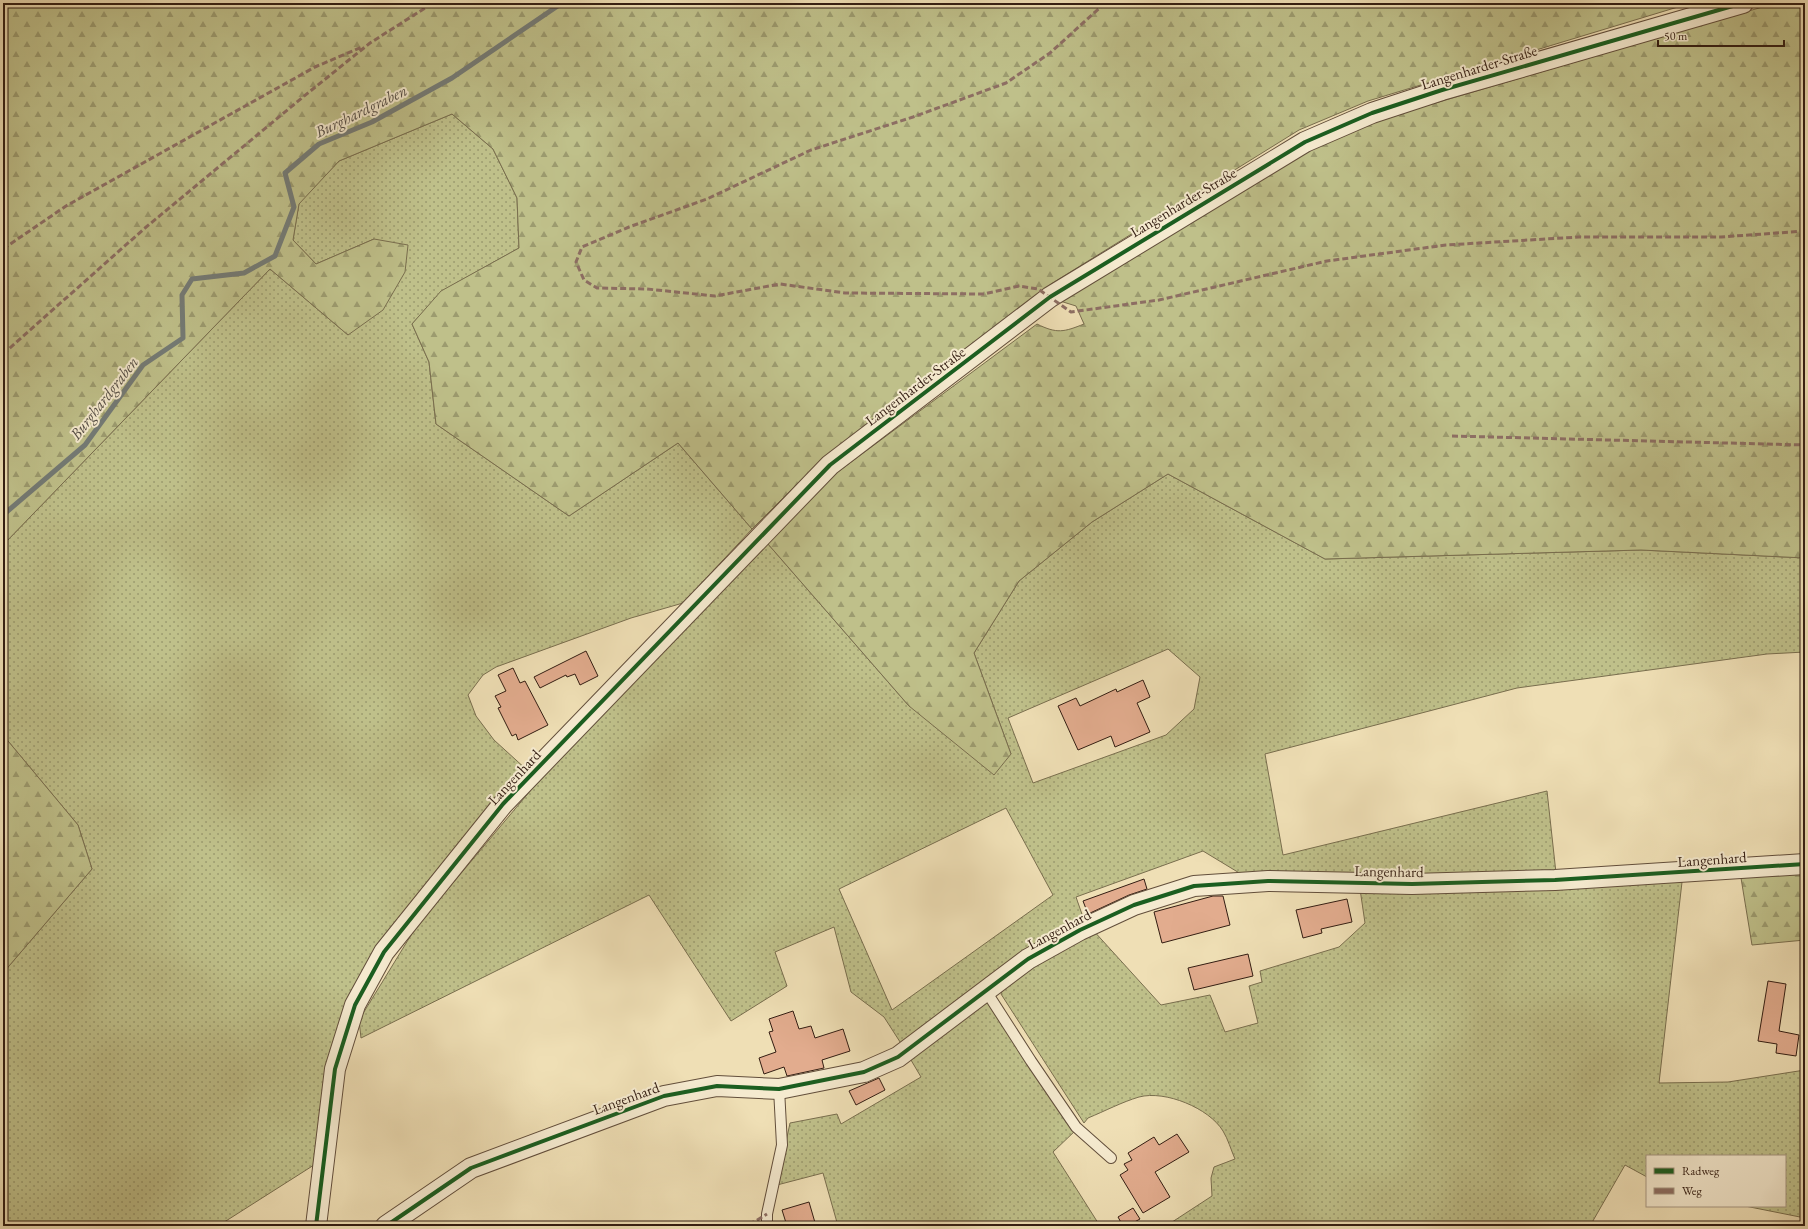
<svg xmlns="http://www.w3.org/2000/svg" width="1808" height="1229" font-family="'EB Garamond',serif">
<style>
.grass{fill:url(#grass-dots);stroke:#796e4e;fill-rule:evenodd}
.forest{fill:url(#forest-firs);stroke:#796e4e}
.lines{fill:none;stroke-linecap:round;stroke-linejoin:round}
.stream{stroke:#747b76;stroke-width:5}
.building{fill:#e2ac8e;stroke:#331d12}
.service-casing{stroke:#624e3b;stroke-width:12}
.minor-casing{stroke:#624e3b;stroke-width:22}
.service{stroke:#f5eacf;stroke-width:10}
.minor{stroke:#f5eacf;stroke-width:20}
.quiet{stroke:#8d6e63;stroke-width:3;stroke-dasharray:6 3;stroke-linecap:butt}
.cycleway-casing{stroke:#f5eacf;stroke-width:6}
.cycleway{stroke:#1b5e20;stroke-width:4}
.labels{text-anchor:middle;dominant-baseline:central;stroke-width:4;stroke-linejoin:round;paint-order:stroke}
.street-label{font-size:15px;fill:#331d12;stroke:#f5eacf}
.water-label{font-size:16px;font-style:italic;fill:#534c44;stroke:#f5eacf}
</style>
<defs>
<pattern id="grass-dots" width="8" height="8" patternUnits="userSpaceOnUse"><rect width="8" height="8" fill="#bfc08a"/><path d="M2 2h.1M6 6h.1" fill="none" stroke="#9c9b6f" stroke-width="1.8" stroke-linecap="round"/></pattern>
<pattern id="forest-firs" width="22" height="20" patternUnits="userSpaceOnUse"><rect width="22" height="20" fill="#bfc08a"/><path d="M5 1l3.5 6h-7zM16 11l3.5 6h-7z" fill="#9c9b6f"/></pattern>
</defs>
<rect width="100%" height="100%" fill="#efdfb5"/>
<filter id="stains"><feTurbulence type="fractalNoise" baseFrequency=".005" numOctaves="4"/><feColorMatrix values="0 0 0 0 .2 0 0 0 0 .09 0 0 0 0 .02 0 0 0 .5 -.17"/></filter>
<radialGradient id="worn" r=".72"><stop offset=".6" stop-color="#630" stop-opacity="0"/><stop offset="1" stop-color="#630" stop-opacity=".3"/></radialGradient>
<path class="grass" d="M 452,114 L 493,149 L 517,198 L 519,248 L 442,291 L 412,324 L 429,362 L 436,424 L 569,516 L 678,443 L 752,529 L 683,603 L 631,618 L 496,667 L 483,675 L 468,695 L 476,716 L 494,740 L 527,770 L 388,936 L 328,1077 L 316,1146 L 314,1165 L 218,1226 L 3,1226 L 3,973 L 92,869 L 78,825 L 3,735 L 3,545 L 270,269 L 348,335 L 374,239 L 316,264 L 293,240 L 299,203 L 339,161 Z
M 1168,474 L 1325,559 L 1641,550 L 1805,558 L 1805,652 L 1767,654 L 1517,688 L 1265,754 L 1283,855 L 1547,791 L 1556,873 L 1508,875 L 1241,874 L 1203,851 L 1076,897 L 1084,920 L 902,1045 L 884,1017 L 851,992 L 834,927 L 775,952 L 787,986 L 731,1021 L 649,895 L 361,1038 L 359,1020 L 416,927 L 541,778 L 768,544 L 909,706 L 1011,754 L 974,653 L 1019,581 L 1092,522 ZM 1168,649 L 1200,677 L 1194,709 L 1166,735 L 1033,783 L 1008,718 ZM 1006,808 L 1053,895 L 892,1010 L 839,889 Z
M 1682,882 L 1659,1083 L 1728,1082 L 1805,1070 L 1805,1218 L 1745,1206 L 1785,1206 L 1785,1156 L 1647,1156 L 1647,1177 L 1625,1165 L 1590,1226 L 1309,1226 L 1300,1224 L 1300,1226 L 1166,1226 L 1212,1196 L 1211,1178 L 1214,1167 L 1235,1159 C 1231,1150 1228,1139 1223,1131 C 1209,1108 1165,1090 1139,1097 C 1122,1102 1105,1111 1088,1118 L 1084,1123 L 1001,994 L 1006,980 L 1092,929 L 1161,1005 L 1210,995 L 1225,1032 L 1258,1023 L 1249,986 L 1262,982 L 1260,971 L 1339,947 L 1365,923 L 1360,889 Z
M 983,1001 L 989,1003 L 1076,1130 L 1053,1152 L 1100,1226 L 838,1226 L 823,1173 L 777,1185 L 790,1123 L 837,1114 L 841,1124 L 921,1077 L 908,1055 Z"/>
<path class="forest" d="M 3,3 L 1691,3 L 1368,101 L 1299,130 L 1051,284 L 821,460 L 752,529 L 678,443 L 569,516 L 436,424 L 429,362 L 412,324 L 441,291 L 519,248 L 517,198 L 493,149 L 452,114 L 339,161 L 299,204 L 293,240 L 316,264 L 374,239 L 408,245 L 405,272 L 383,310 L 348,335 L 270,269 L 3,545 Z
M 1776,3 L 1805,3 L 1805,558 L 1641,550 L 1325,559 L 1168,474 L 1092,522 L 1019,581 L 974,653 L 1011,754 L 994,775 L 909,706 L 768,544 L 835,474 L 1037,324 C 1057,334 1064,332 1084,324 L 1076,306 L 1060,301 L 1305,151 L 1374,121 Z
M 3,735 L 78,825 L 92,869 L 3,973 Z
M 1805,872 L 1805,940 L 1752,945 L 1741,878 Z"/>
<g class="lines">
<path class="stream" d="M 3,515 L 85,445 L 143,365 L 183,338 L 182,295 L 192,279 L 244,273 L 275,256 L 294,207 L 285,173 L 319,144 L 372,122 L 452,78 L 562,3"/>
</g>
<path class="building" d="M 586,651 L 598,676 L 580,685 L 575,674 L 567,677 L 566,675 L 540,688 L 534,677 Z
M 513,668 L 520,683 L 525,681 L 548,725 L 518,740 L 516,734 L 512,736 L 498,708 L 501,707 L 495,696 L 506,691 L 498,675 Z
M 1143,680 L 1150,697 L 1137,703 L 1150,732 L 1115,747 L 1111,736 L 1078,750 L 1058,706 L 1076,698 L 1080,706 L 1116,689 L 1117,692 Z
M 1144,879 L 1147,889 L 1129,895 L 1088,914 L 1083,901 Z
M 1213,896 L 1223,896 L 1230,925 L 1162,943 L 1154,912 Z
M 1347,899 L 1352,922 L 1321,929 L 1322,933 L 1303,938 L 1296,910 Z
M 1248,954 L 1253,976 L 1194,990 L 1188,968 Z
M 1768,981 L 1786,984 L 1779,1031 L 1799,1035 L 1796,1056 L 1776,1053 L 1777,1044 L 1758,1041 Z
M 793,1011 L 799,1029 L 811,1026 L 815,1038 L 843,1029 L 850,1051 L 822,1060 L 824,1068 L 787,1076 L 784,1067 L 764,1074 L 759,1058 L 776,1052 L 769,1032 L 773,1031 L 769,1019 Z
M 879,1078 L 885,1090 L 856,1105 L 849,1091 Z
M 1177,1134 L 1189,1152 L 1155,1172 L 1170,1197 L 1143,1213 L 1120,1175 L 1128,1170 L 1124,1164 L 1132,1160 L 1128,1153 L 1154,1137 L 1159,1145 Z
M 809,1202 L 816,1226 L 787,1226 L 782,1210 Z
M 1133,1208 L 1140,1219 L 1127,1226 L 1123,1226 L 1118,1217 Z"/>
<g class="lines">
<defs>
<path id="service" d="M 986,991 L 1031,1061 L 1076,1127 L 1111,1158
M 767,1226 L 767,1214 L 782,1145 L 779,1089"/>
<path id="minor" d="M 316,1226 L 335,1069 L 355,1005 L 384,952 L 503,804 L 830,465 L 1050,297 L 1305,142 L 1372,113 L 1442,90 L 1743,3
M 386,1226 L 471,1168 L 664,1096 L 717,1086 L 779,1089 L 864,1072 L 898,1057 L 1028,959 L 1080,930 L 1134,905 L 1194,886 L 1268,881 L 1412,884 L 1555,880 L 1805,864"/>
</defs>
<use href="#service" class="service-casing"/>
<use href="#minor" class="minor-casing"/>
<use href="#service" class="service"/>
<use href="#minor" class="minor"/>
<path class="quiet" d="M 1105,3 L 1050,53 L 1006,83 L 913,117 L 811,150 L 707,199 L 629,227 L 582,247 L 576,262 L 584,280 L 597,288 L 647,289 L 715,296 L 780,284 L 845,293 L 984,294 L 1019,286 L 1038,289 L 1071,312 L 1159,300 L 1327,261 L 1446,245 L 1579,237 L 1721,237 L 1805,231
M 3,249 L 66,206 L 315,67 L 362,47
M 3,354 L 145,228 L 303,97 L 370,43 L 433,3
M 1452,436 L 1805,445
M 740,1226 L 754,1222 L 767,1214"/>
<defs>
<path id="cycleway" d="M 316,1226 L 335,1069 L 355,1005 L 384,952 L 503,804 L 830,465 L 1050,297 L 1305,142 L 1372,113 L 1442,90 L 1743,3
M 386,1226 L 471,1168 L 664,1096 L 717,1086 L 779,1089 L 864,1072 L 898,1057 L 1028,959 L 1080,930 L 1134,905 L 1194,886 L 1268,881 L 1412,884 L 1555,880 L 1805,864"/>
</defs>
<use href="#cycleway" class="cycleway-casing"/>
<use href="#cycleway" class="cycleway"/>
</g>
<g class="labels">
<g class="street-label">
<text transform="translate(1479 67) rotate(-17)">Langenharder-Straße</text>
<text transform="translate(1183 202) rotate(-31)">Langenharder-Straße</text>
<text transform="translate(915 386) rotate(-37)">Langenharder-Straße</text>
<text transform="translate(514 777) rotate(-47)">Langenhard</text>
<text transform="translate(1712 859) rotate(-4)">Langenhard</text>
<text transform="translate(1389 871) rotate(1)">Langenhard</text>
<text transform="translate(1059 929) rotate(-28)">Langenhard</text>
<text transform="translate(626 1098) rotate(-20)">Langenhard</text>
</g>
<g class="water-label">
<text transform="translate(361 111) rotate(-26)">Burghardgraben</text>
<text transform="translate(104 398) rotate(-52)">Burghardgraben</text>
</g>
</g>
<rect width="1808" height="1229" fill="none" stroke="#efdfb5" stroke-width="16"/>
<rect x="4" y="4" width="1800" height="1221" fill="none" stroke="#331d12" stroke-width="2"/>
<rect x="8" y="8" width="1792" height="1213" fill="none" stroke="#331d12"/>
<rect x="1646" y="1155" width="140" height="52" fill="#f5eacf" stroke="#a79883"/>
<rect x="1654" y="1168" width="20" height="6" fill="#1b5e20" stroke="#a79883"/>
<text x="1682" y="1175" font-size="12" fill="#331d12">Radweg</text>
<rect x="1654" y="1188" width="20" height="6" fill="#8d6e63" stroke="#a79883"/>
<text x="1682" y="1195" font-size="12" fill="#331d12">Weg</text>
<path d="M1658 40v6h126v-6" fill="none" stroke="#331d12" stroke-width="2"/>
<text x="1664" y="40" font-size="12" fill="#331d12" stroke="#f5eacf" stroke-width="3" paint-order="stroke">50 m</text>
<rect width="100%" height="100%" filter="url(#stains)"/>
<rect width="100%" height="100%" fill="url(#worn)"/>
</svg>
